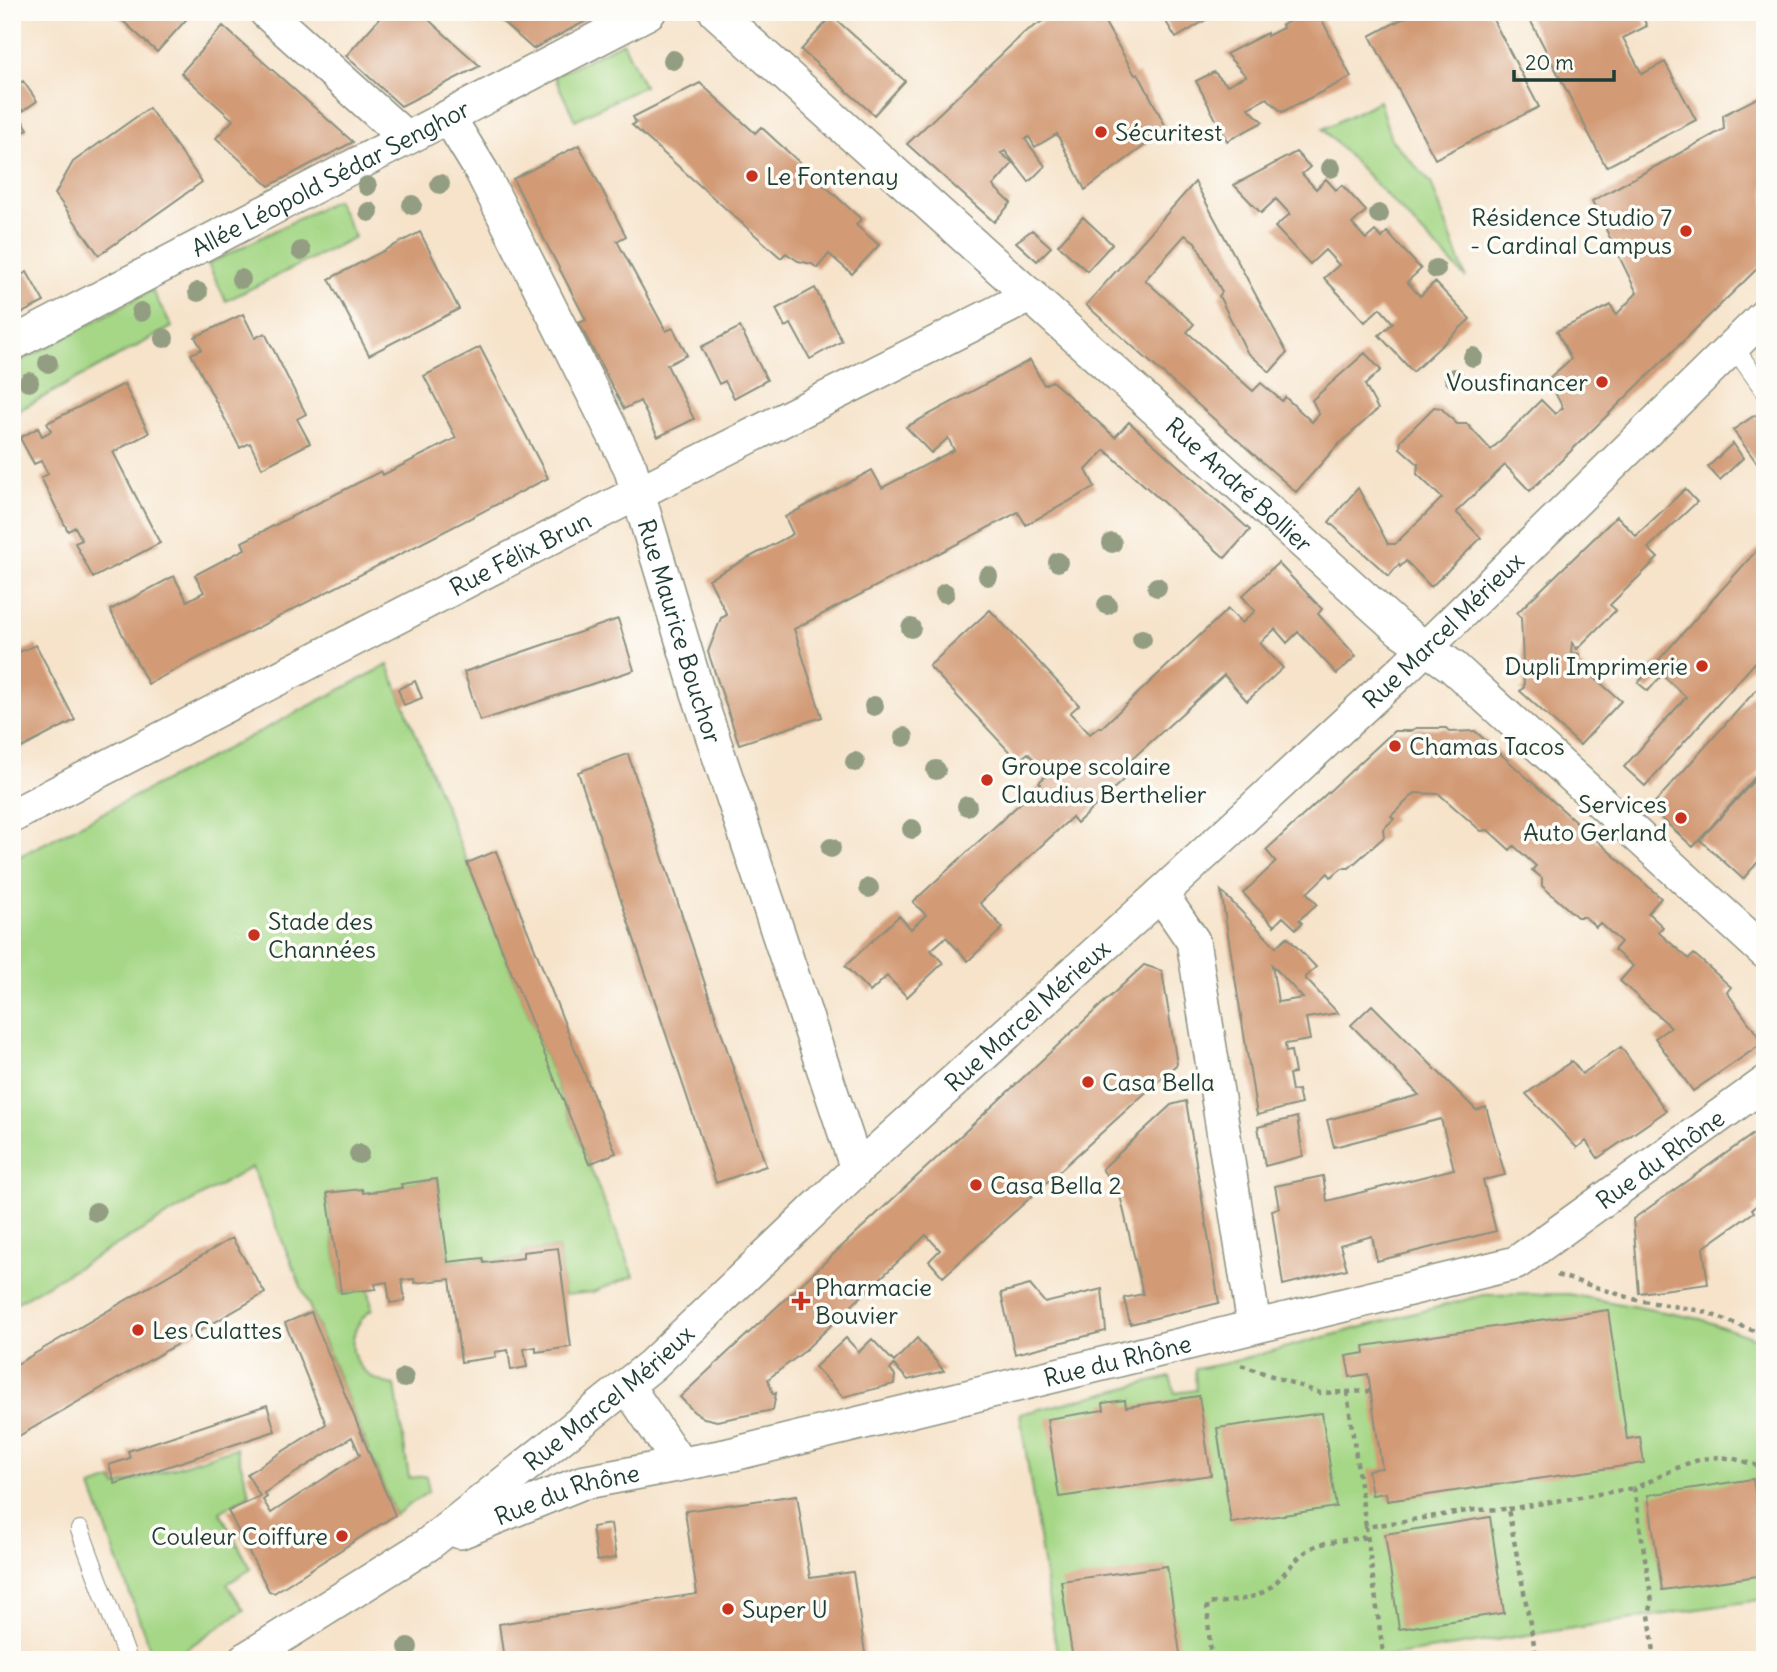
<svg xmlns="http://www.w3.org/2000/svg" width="1777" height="1672" font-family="Delius,sans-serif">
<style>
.green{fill:#a5d786;stroke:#628a5d;stroke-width:2}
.building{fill:#d29a75;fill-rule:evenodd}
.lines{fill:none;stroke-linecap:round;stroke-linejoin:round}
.lane-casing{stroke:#8a907f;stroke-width:20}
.street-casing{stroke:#8a907f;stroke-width:36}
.path{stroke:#8a907f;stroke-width:4.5;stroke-dasharray:5 5;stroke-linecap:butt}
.lane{stroke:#fff;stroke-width:18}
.street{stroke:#fff;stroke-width:33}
.tree{fill:#929d82}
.poi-dot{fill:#c8321e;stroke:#fdfcf7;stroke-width:2.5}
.labels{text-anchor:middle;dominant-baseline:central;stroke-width:7;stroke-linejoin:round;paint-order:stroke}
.poi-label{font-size:24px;fill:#1f3d34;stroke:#fdfcf7;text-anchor:start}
.street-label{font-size:24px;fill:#1f3d34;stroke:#fdfcf7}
</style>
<rect width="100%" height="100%" fill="#fdfcf7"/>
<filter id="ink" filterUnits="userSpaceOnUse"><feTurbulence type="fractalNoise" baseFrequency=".0143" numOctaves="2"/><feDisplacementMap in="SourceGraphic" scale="14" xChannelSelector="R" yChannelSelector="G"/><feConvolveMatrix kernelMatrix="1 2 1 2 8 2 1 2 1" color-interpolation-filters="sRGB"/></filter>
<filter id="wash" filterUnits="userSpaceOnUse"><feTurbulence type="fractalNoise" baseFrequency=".00686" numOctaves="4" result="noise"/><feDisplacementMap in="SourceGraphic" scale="28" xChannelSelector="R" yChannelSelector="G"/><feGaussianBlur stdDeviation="1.57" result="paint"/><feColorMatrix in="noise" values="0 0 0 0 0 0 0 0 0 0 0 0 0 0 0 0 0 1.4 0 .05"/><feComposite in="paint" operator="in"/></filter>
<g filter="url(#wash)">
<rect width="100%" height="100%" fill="#f6e3ca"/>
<path class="green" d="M 623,42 L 644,86 L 575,120 L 554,76 Z
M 1379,101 L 1391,139 L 1431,183 L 1466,278 L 1323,129 Z
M 336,200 L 355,237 L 226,301 L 208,264 Z
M 152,290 L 172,327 L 12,414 L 12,366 Z
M 388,665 L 634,1276 L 593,1292 L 564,1295 L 558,1248 L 523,1252 L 523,1258 L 484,1263 L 483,1258 L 448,1262 L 437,1179 L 402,1184 L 402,1188 L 363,1193 L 362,1189 L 327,1194 L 341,1293 L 369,1289 L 372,1309 C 337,1336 352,1380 395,1385 L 409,1478 L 426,1476 L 429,1491 L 395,1515 L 252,1167 L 12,1305 L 12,860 Z
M 1568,1294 L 1700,1319 L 1765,1342 L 1765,1599 L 1363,1660 L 1058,1660 L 1020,1414 L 1170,1377 L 1175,1393 L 1196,1390 L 1195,1369 L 1227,1363 L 1483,1295 Z
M 236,1448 L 250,1494 L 220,1512 L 251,1569 L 227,1584 L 244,1610 L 173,1658 L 150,1649 L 91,1487 L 112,1480 L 116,1486 Z"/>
<g id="blocks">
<path class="building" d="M 113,12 L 193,12 L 157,52 Z
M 385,12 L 420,12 L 480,66 L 401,106 L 346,56 Z
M 503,12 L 603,12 L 533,49 L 498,18 Z
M 1058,12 L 1099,12 L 1135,75 L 1138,73 L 1167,129 L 1085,190 L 1057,134 L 1035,147 L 1029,137 L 1025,139 L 1045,166 L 1029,182 L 1005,151 L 1001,153 L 1013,163 L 993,186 L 1011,203 L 994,222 L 907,144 L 1025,32 Z
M 1160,12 L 1219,12 L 1176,38 Z
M 1314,12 L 1318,12 L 1351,77 L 1282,112 L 1267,98 L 1248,108 L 1263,122 L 1227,141 L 1196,81 L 1214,72 L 1227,85 L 1246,76 L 1226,54 L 1267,33 L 1267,36 L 1283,28 L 1282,25 L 1298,17 L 1299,20 Z
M 1415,12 L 1489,12 L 1539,107 L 1435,159 L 1370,36 Z
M 1526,12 L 1640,12 L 1647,26 L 1623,38 L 1642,74 L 1665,62 L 1696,120 L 1606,167 Z
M 832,16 L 905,81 L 874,115 L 801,50 Z
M 223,26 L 353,142 L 269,186 L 216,138 L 233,120 L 181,73 Z
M 23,81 L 37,101 L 23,111 L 12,96 L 12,88 Z
M 700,83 L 755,133 L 761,127 L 861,219 L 856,225 L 879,245 L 852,274 L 829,254 L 817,268 L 812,264 L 798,261 L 786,253 L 781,258 L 632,125 L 636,123 L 633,117 Z
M 1765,94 L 1765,261 L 1530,491 L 1505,465 L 1456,512 L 1481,538 L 1431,587 L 1406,561 L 1400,567 L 1399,564 L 1389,576 L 1329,522 L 1358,488 L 1388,544 L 1395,544 L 1442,498 L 1417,474 L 1418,464 L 1400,448 L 1401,440 L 1434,407 L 1441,408 L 1457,424 L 1467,424 L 1491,450 L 1541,400 L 1555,414 L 1563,408 L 1548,379 L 1571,359 L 1557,331 L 1611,305 L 1616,315 L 1637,293 L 1592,201 L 1724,129 L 1723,115 Z
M 149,108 L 202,182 L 99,255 L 55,194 L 73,162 Z
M 19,116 L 28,129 L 12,140 L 12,121 Z
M 579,145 L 626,236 L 617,241 L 666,331 L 673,328 L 687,355 L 667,365 L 694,419 L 658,437 L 640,401 L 624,409 L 579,323 L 586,320 L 513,179 Z
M 1296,152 L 1310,167 L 1302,174 L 1316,189 L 1326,179 L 1336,190 L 1342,185 L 1366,211 L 1352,224 L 1366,239 L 1375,231 L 1382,238 L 1387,232 L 1421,269 L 1407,282 L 1420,296 L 1435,282 L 1470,319 L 1413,372 L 1379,335 L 1393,323 L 1380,308 L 1365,322 L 1324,278 L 1339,265 L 1325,250 L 1310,264 L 1275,227 L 1290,214 L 1276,199 L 1261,213 L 1234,185 Z
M 1195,182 L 1287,353 L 1270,372 L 1247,352 L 1219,296 L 1222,292 L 1195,242 L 1185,235 L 1145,280 L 1194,324 L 1187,332 L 1253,391 L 1261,383 L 1282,401 L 1285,397 L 1312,422 L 1319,414 L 1312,400 L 1365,353 L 1381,370 L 1365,385 L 1378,409 L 1336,447 L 1296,492 L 1086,305 Z
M 1083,217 L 1112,244 L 1087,271 L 1058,245 Z
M 1032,230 L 1051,247 L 1037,261 L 1016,242 Z
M 420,232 L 459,309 L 369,355 L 329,279 Z
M 12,267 L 16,274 L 21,275 L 27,272 L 44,302 L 12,318 Z
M 815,288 L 842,341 L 810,359 L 791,324 L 785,327 L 776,309 Z
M 243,314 L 255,338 L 265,333 L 306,414 L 297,419 L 310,443 L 262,468 L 250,443 L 240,448 L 191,354 L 202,349 L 195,337 Z
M 740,327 L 767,380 L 734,398 L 725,381 L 719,384 L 701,347 Z
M 480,347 L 548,478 L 148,684 L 110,610 L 174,576 L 187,601 L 204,592 L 195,575 L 245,549 L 242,542 L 381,471 L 383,475 L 456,438 L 424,376 Z
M 1030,360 L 1044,385 L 1052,381 L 1115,437 L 1129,422 L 1250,530 L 1225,558 L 1105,450 L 1086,470 L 1095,487 L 1026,525 L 1018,512 L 794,629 L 822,717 L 739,744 L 708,652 L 721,618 L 727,615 L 709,579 L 793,534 L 785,517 L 872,470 L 882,488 L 954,450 L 948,438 L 931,453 L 906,427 Z
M 124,384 L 149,433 L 113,452 L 160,543 L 93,578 L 75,543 L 82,540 L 75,527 L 68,531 L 41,478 L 48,474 L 41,461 L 34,464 L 20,438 L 38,428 L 42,436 L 51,431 L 47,423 Z
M 1755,415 L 1765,428 L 1765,474 L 1733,430 Z
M 1733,443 L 1743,458 L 1720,480 L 1708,467 Z
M 1685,489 L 1697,502 L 1648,548 L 1658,558 L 1610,605 L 1616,610 L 1577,649 L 1572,643 L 1571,653 L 1579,654 L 1580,665 L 1621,701 L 1580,745 L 1520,691 L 1524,687 L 1521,617 L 1517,613 L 1617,516 L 1636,536 Z
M 1765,541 L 1765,662 L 1760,657 L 1645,786 L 1624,767 L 1686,697 L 1662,675 L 1648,691 L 1638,683 Z
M 1278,563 L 1322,609 L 1318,614 L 1356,656 L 1337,674 L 1298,632 L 1287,643 L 1275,629 L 1260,643 L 1283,668 L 1247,701 L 1224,675 L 1131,760 L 1137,767 L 1077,823 L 1072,817 L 980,903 L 1003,928 L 968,961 L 946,937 L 931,950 L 943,963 L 907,997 L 887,976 L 870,992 L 845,966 L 899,916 L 911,929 L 926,915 L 913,902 L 1041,784 L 1039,782 L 1048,774 L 1028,753 L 1018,761 L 929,666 L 990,610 L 1079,705 L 1070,713 L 1090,734 L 1099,727 L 1101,728 L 1228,609 L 1242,623 L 1255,611 L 1242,596 Z
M 618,619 L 634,670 L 480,721 L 464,672 Z
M 36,645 L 75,720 L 12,753 L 12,655 Z
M 1765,680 L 1765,766 L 1693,847 L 1650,808 Z
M 415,681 L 422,698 L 404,705 L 398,689 Z
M 1416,728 L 1446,728 L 1450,732 L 1475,731 L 1661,898 L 1648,913 L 1663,927 L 1658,932 L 1689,959 L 1694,954 L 1731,987 L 1727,992 L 1763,1043 L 1693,1091 L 1655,1038 L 1671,1027 L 1620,981 L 1633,966 L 1614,950 L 1621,942 L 1600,923 L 1596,927 L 1585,917 L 1577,917 L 1542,886 L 1542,878 L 1532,870 L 1536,866 L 1514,846 L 1510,850 L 1488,830 L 1481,831 L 1439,794 L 1415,793 L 1391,816 L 1394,819 L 1383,829 L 1384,837 L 1349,868 L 1342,868 L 1331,877 L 1328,873 L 1307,893 L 1317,904 L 1299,920 L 1302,923 L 1296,929 L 1283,917 L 1274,926 L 1243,893 L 1276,862 L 1266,850 L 1394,731 L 1410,731 Z
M 628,754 L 766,1166 L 716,1183 L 578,772 Z
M 1758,776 L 1765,783 L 1765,854 L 1743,879 L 1700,840 Z
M 496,851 L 616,1153 L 589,1164 L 467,863 Z
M 1221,891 L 1276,947 L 1287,937 L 1316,967 L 1305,978 L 1338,1013 L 1306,1018 L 1310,1040 L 1285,1044 L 1286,1052 L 1291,1051 L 1295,1073 L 1289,1074 L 1292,1091 L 1298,1090 L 1301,1104 L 1257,1115 ZM 1272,965 L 1303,998 L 1278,1002 Z
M 1144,965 L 1162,971 L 1177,1064 L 943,1277 L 929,1261 L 940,1250 L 926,1235 L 802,1353 L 768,1379 L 773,1394 L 776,1393 L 773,1410 L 717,1421 L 704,1418 L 694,1412 L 680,1397 Z
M 1372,1005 L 1476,1110 L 1486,1107 L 1505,1175 L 1483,1180 L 1496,1231 L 1377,1261 L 1372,1236 L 1340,1245 L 1347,1269 L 1283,1285 L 1272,1210 L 1279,1208 L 1275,1186 L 1323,1176 L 1327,1201 L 1454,1169 L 1441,1119 L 1334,1147 L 1327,1120 L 1419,1095 L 1351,1025 Z
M 1621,1047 L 1666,1111 L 1598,1158 L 1586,1141 L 1577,1148 L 1526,1094 L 1572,1061 L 1582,1074 Z
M 1186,1101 L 1219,1303 L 1130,1324 L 1124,1298 L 1143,1294 L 1120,1195 L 1102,1169 L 1171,1105 Z
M 1297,1117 L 1303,1156 L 1265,1166 L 1258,1127 Z
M 1762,1128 L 1765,1132 L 1765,1199 L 1752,1209 L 1754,1212 L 1703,1248 L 1708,1284 L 1639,1293 L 1633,1219 Z
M 437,1179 L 448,1262 L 483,1258 L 484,1263 L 523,1258 L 523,1252 L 558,1248 L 571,1347 L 536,1352 L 536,1347 L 524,1349 L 527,1367 L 511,1370 L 508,1350 L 495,1352 L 496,1357 L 461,1362 L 450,1279 L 415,1283 L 414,1279 L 402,1280 L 405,1301 L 390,1303 L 387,1282 L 375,1284 L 376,1289 L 341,1293 L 327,1193 L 362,1189 L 363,1193 L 402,1188 L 401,1184 Z
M 232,1238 L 265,1293 L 12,1440 L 12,1367 Z
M 1030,1285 L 1045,1303 L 1102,1289 L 1106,1331 L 1015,1354 L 1001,1293 Z
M 1608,1310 L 1627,1439 L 1640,1437 L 1644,1463 L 1387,1501 L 1386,1493 L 1372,1495 L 1368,1470 L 1382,1468 L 1368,1374 L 1350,1377 L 1346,1356 L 1365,1353 L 1364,1346 Z
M 311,1312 L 395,1515 L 274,1593 L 269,1591 L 228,1511 L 260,1496 L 247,1474 L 326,1424 L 285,1323 ZM 352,1437 L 360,1455 L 271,1513 L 263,1500 L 267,1497 L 264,1493 Z
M 846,1338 L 859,1352 L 872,1339 L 894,1362 L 917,1338 L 944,1371 L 908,1380 L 894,1365 L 890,1370 L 895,1375 L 894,1384 L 843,1397 L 815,1367 Z
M 1199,1396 L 1211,1475 L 1059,1497 L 1047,1419 L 1104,1410 L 1103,1403 L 1125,1400 L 1126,1407 Z
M 267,1405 L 275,1431 L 115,1484 L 109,1465 L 130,1458 L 128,1451 Z
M 1322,1413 L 1336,1507 L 1231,1523 L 1217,1428 Z
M 1753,1479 L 1765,1555 L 1765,1575 L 1662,1590 L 1648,1495 Z
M 797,1495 L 810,1578 L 853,1572 L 866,1660 L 504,1660 L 499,1624 L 697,1594 L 685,1511 Z
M 1490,1517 L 1504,1613 L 1399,1629 L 1385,1534 Z
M 611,1524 L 616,1558 L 597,1561 L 592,1527 Z
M 1167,1566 L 1181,1660 L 1073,1660 L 1061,1581 Z"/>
</g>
</g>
<g filter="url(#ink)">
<use href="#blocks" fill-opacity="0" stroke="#8a907f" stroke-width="2"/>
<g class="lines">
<defs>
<path id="lane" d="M 1733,346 L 1765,391
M 80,1530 L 128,1660"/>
<g id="street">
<path d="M 266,12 L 406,138"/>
<path id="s1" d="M 716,12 L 1399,629 L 1453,667 L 1765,952"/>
<path id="s2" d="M 449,118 L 482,172 L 630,467 L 698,693 L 857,1169"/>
<path id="s3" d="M 12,344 L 649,12"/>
<path id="s4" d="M 12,816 L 608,508 L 1031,295"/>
<path d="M 1161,894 L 1193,941 L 1254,1325"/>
<path d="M 627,1386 L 680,1464"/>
<path id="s5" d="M 460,1532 L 581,1483 L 725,1456 L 1516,1263 L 1765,1083"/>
<path id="s6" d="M 244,1660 L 427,1545 L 652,1365 L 857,1169 L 1161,894 L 1404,669 L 1765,315"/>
</g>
</defs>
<use href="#lane" class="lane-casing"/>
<use href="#street" class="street-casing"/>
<path class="path" d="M 1557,1275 L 1637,1300 L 1702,1311 L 1765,1335
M 1241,1365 L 1320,1393 L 1371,1391
M 1347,1392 L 1366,1527
M 1508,1509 L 1634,1488
M 1211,1660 L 1207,1604 C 1230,1601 1257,1601 1274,1584 C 1288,1571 1296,1556 1314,1547 C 1330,1540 1350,1540 1367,1537
M 1384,1660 L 1366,1527 L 1474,1510 L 1508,1509 L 1537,1660
M 1655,1660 L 1649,1615 L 1652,1602 L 1634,1488 C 1664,1477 1694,1453 1727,1458 C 1740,1459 1753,1465 1765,1468"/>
<use href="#lane" class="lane"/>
<use href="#street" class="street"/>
</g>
<g class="tree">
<circle cx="673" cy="60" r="10"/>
<circle cx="1331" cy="168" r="10"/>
<circle cx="440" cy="184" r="10"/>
<circle cx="367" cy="186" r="10"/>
<circle cx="412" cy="205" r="10"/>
<circle cx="369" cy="212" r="10"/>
<circle cx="1379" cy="214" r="10"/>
<circle cx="301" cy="251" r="10"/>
<circle cx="1436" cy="269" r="10"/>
<circle cx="241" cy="279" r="10"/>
<circle cx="198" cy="292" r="10"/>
<circle cx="141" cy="312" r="10"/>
<circle cx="164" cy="338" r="10"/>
<circle cx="1473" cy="357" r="10"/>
<circle cx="48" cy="363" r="10"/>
<circle cx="1454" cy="378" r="10"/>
<circle cx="29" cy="382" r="10"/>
<circle cx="1112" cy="543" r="10"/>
<circle cx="1058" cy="562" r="10"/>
<circle cx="988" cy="576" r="10"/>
<circle cx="1157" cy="587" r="10"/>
<circle cx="945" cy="593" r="10"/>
<circle cx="1107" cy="605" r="10"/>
<circle cx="911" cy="628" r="10"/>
<circle cx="1142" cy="639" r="10"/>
<circle cx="874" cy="706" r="10"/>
<circle cx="904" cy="737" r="10"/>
<circle cx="855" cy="762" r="10"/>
<circle cx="936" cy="770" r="10"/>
<circle cx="967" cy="806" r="10"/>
<circle cx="912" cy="829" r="10"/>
<circle cx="831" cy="848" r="10"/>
<circle cx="869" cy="888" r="10"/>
<circle cx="359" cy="1154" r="10"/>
<circle cx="96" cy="1212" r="10"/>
<circle cx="404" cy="1378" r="10"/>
<circle cx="408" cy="1647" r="10"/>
</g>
</g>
<g class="poi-dot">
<circle cx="1101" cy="132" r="7"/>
<circle cx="752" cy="176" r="7"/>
<circle cx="1686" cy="231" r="7"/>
<circle cx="1602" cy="382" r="7"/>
<circle cx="1702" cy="666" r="7"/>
<circle cx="1395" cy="746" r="7"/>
<circle cx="987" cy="780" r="7"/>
<circle cx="1681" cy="818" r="7"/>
<circle cx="254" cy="935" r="7"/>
<circle cx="1088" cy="1082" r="7"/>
<circle cx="976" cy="1185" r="7"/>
<path d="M797.5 1290.5h7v7h7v7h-7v7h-7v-7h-7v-7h7z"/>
<circle cx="138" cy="1330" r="7"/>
<circle cx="342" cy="1536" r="7"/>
<circle cx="728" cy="1609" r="7"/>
</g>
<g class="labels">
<g class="poi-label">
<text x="1115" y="132">Sécuritest</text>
<text x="766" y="176">Le Fontenay</text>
<text x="1672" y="217" text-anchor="end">Résidence Studio 7<tspan x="1672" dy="28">- Cardinal Campus</tspan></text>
<text x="1588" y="382" text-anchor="end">Vousfinancer</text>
<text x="1688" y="666" text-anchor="end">Dupli Imprimerie</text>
<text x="1409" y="746">Chamas Tacos</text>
<text x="1001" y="766">Groupe scolaire<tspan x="1001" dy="28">Claudius Berthelier</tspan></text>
<text x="1667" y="804" text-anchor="end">Services<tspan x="1667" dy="28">Auto Gerland</tspan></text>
<text x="268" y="921">Stade des<tspan x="268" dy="28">Channées</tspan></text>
<text x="1102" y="1082">Casa Bella</text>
<text x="990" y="1185">Casa Bella 2</text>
<text x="815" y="1287">Pharmacie<tspan x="815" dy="28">Bouvier</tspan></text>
<text x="152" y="1330">Les Culattes</text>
<text x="328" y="1536" text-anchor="end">Couleur Coiffure</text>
<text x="742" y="1609">Super U</text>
</g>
<g class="street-label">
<text stroke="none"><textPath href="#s3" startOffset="359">Allée Léopold Sédar Senghor</textPath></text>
<text stroke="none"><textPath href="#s1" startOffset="705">Rue André Bollier</textPath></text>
<text stroke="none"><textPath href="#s4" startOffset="572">Rue Félix Brun</textPath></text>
<text stroke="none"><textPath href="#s6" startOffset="1584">Rue Marcel Mérieux</textPath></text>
<text stroke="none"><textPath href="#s2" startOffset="565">Rue Maurice Bouchor</textPath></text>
<text stroke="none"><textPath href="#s6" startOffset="1017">Rue Marcel Mérieux</textPath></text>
<text stroke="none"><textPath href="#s5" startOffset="1269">Rue du Rhône</textPath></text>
<text stroke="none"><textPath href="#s5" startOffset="681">Rue du Rhône</textPath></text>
<text stroke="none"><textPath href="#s6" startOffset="450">Rue Marcel Mérieux</textPath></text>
<text stroke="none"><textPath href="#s5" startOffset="114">Rue du Rhône</textPath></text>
</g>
</g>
<rect width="1777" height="1672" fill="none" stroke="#fdfcf7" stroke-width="42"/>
<path d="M1514 70v10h100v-10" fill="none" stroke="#1f3d34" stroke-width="3.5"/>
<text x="1525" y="70" font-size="21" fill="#1f3d34" stroke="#fdfcf7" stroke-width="5" paint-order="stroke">20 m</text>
</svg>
